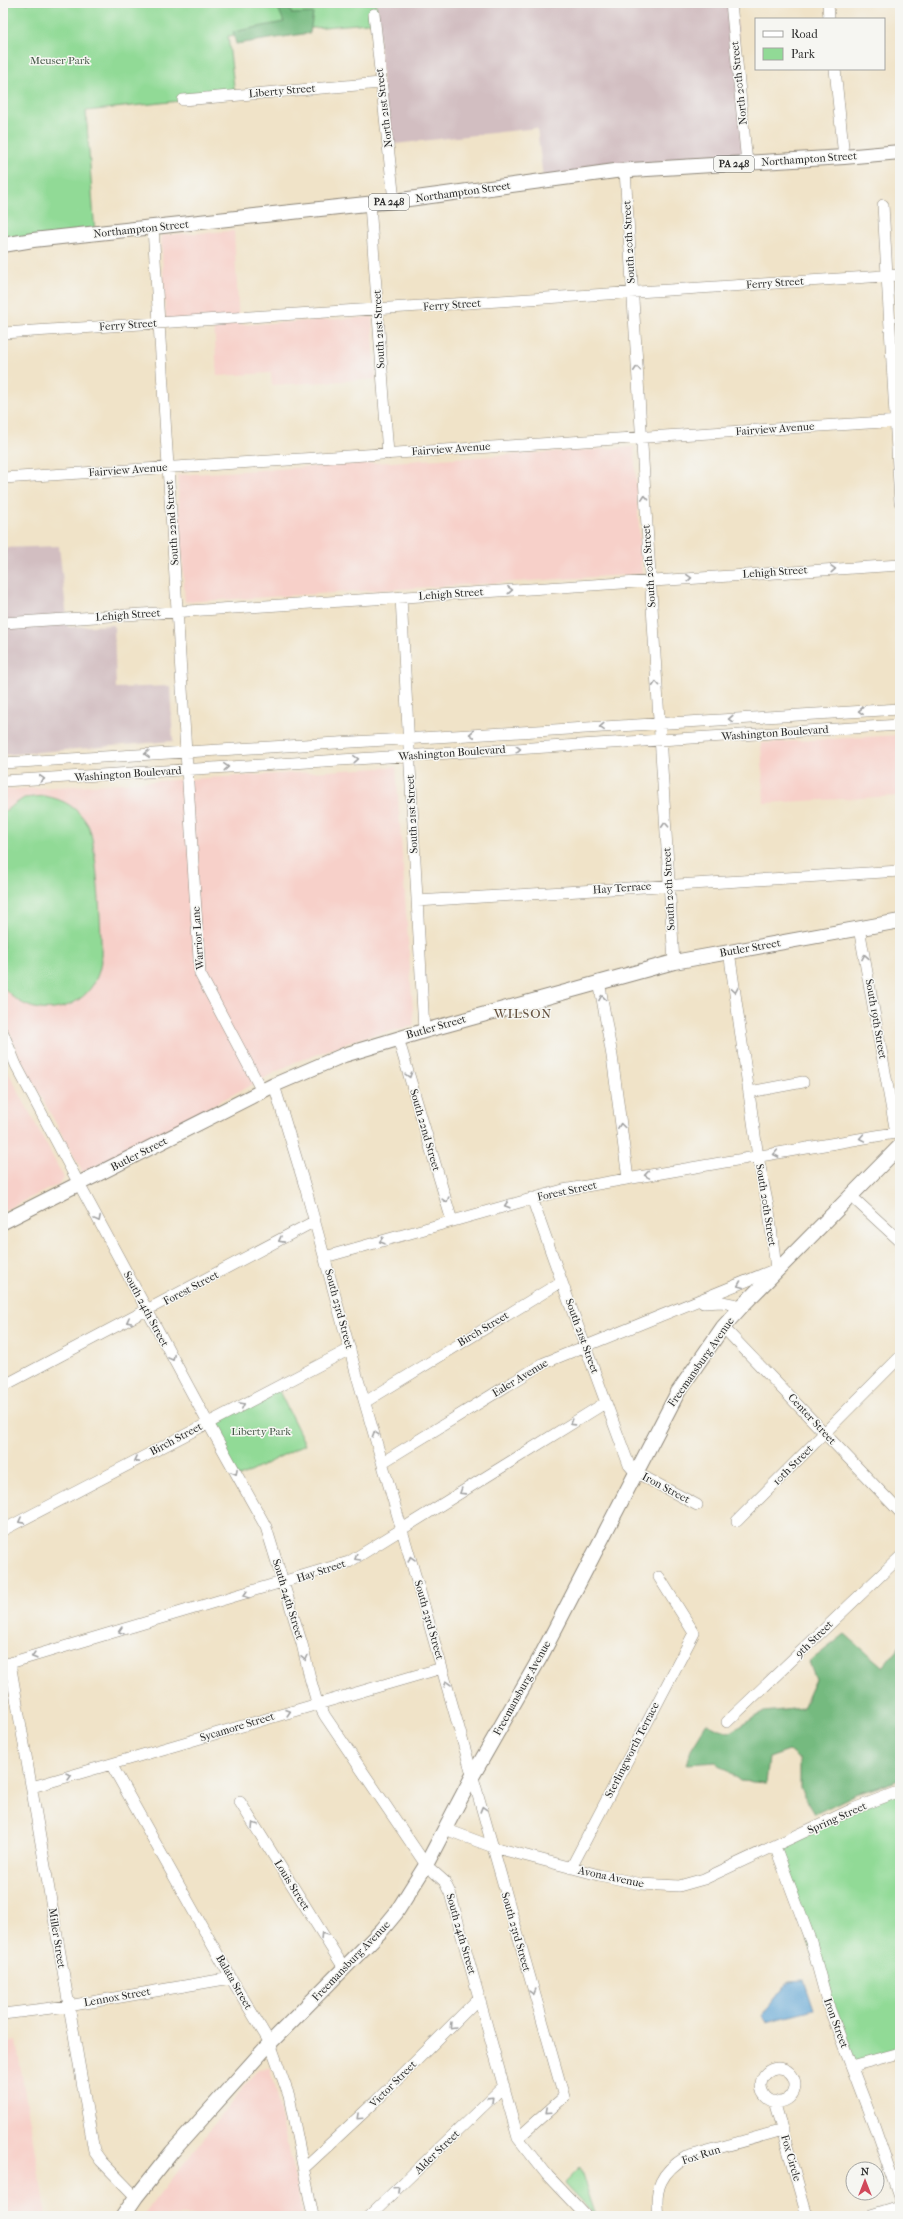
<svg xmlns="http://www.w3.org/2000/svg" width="903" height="2219" font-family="'IM FELL French Canon',serif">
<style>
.built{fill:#f7d0c9}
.industrial{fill:#d2bec1}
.green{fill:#91da96;stroke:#5e8260}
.forest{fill:#74ba7f;stroke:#507255}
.water{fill:#5ea4d4;stroke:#446880}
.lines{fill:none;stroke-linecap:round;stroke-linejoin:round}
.minor-casing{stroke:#8e877a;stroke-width:12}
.major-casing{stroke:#8e877a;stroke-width:16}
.minor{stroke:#fff;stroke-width:11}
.major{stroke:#fff;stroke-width:14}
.oneway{stroke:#a0a0a0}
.labels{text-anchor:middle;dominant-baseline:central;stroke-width:3;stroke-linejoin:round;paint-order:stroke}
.shield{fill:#f6f6f2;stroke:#686867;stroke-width:1}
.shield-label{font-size:10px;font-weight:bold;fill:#2b2b2b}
.park-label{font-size:11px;fill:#445746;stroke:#f6f6f2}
.street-label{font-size:11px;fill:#2b2b2b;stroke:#f6f6f2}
.quarter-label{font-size:13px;letter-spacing:1px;fill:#655240;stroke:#f6f6f2}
</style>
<rect width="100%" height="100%" fill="#f6f6f2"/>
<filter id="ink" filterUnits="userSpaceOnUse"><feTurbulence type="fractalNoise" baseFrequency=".025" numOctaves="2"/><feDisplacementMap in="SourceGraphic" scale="8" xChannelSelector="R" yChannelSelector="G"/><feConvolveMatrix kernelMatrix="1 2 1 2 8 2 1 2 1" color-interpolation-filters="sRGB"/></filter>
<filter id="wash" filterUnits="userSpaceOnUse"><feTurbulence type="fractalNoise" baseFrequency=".012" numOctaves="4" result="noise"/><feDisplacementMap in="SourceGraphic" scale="16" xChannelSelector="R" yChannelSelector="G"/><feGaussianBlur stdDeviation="0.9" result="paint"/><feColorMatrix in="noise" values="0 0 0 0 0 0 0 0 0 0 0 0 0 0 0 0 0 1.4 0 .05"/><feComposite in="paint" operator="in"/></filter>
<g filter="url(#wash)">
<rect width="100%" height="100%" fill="#f0e3c8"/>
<path class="built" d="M 234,231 L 239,325 L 372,317 L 376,379 L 272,385 L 271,373 L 217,376 L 214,322 L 166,325 L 161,235 Z
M 634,447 L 642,574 L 185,602 L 177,475 Z
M 900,735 L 900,796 L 764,803 L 761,743 Z
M 396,767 L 414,1026 L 361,1038 L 295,1062 L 83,1173 L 18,1054 L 3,1014 L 3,790 Z
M 3,1062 L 64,1178 L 59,1184 L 3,1211 Z
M 16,2041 L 46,2215 L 45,2216 L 3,2216 L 3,2044 Z
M 270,2068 L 303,2216 L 143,2216 L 258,2069 Z"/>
<path class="industrial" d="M 377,3 L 735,3 L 750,160 L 543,178 L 537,128 L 386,145 Z
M 59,546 L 68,627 L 114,625 L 116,688 L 170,686 L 173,741 L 3,755 L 3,548 Z"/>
<path class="green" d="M 3,3 L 376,3 L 378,22 L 228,36 L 235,95 L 86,111 L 95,234 L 3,245 Z
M 44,796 C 64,799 78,808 88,825 C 97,842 102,936 101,958 C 101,965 99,973 96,979 C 84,1006 49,1017 24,1004 C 15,1000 9,993 3,987 L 3,812 L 24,798 Z
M 277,1387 L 305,1444 L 238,1478 L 208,1423 Z
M 900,1791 L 900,2053 L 852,2066 L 775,1846 Z
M 580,2168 L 596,2216 L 565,2183 Z"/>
<path class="forest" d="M 276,3 L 287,3 L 292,14 L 313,13 L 310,33 L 236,44 L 233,32 L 284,22 Z
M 845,1634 L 883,1667 L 900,1646 L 900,1780 L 856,1794 L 815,1814 L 800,1789 L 800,1760 L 789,1751 L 769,1758 L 766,1783 L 740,1781 L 716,1762 L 686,1764 L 691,1749 L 707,1723 L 728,1733 L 764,1712 L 803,1708 L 816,1679 L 809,1662 Z"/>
<path class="water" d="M 804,1980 L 814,2010 L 766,2022 L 761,2016 L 789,1981 Z"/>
</g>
<g filter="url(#ink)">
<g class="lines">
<defs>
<path id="minor" d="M 731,3 L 747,163
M 828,3 L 829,19
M 374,14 L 394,201
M 835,69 L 844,157
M 183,100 L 381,83
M 625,170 L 674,962
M 370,204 L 388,454
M 883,205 L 900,502
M 153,228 L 200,974 L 262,1091
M 3,333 L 900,275
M 3,478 L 900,421
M 401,597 L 424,1031
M 3,623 L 900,565
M 3,763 L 900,709
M 3,781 L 900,725
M 417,901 L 900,871
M 859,928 L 896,1133
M 599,981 L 612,1056 L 628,1179
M 3,1033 L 16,1065 L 79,1184 L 208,1423 L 266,1527 L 302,1644 L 310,1678 L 316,1699 L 325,1716 L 426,1865 L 444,1881 L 450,1893 L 518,2138 L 548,2176 L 586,2216
M 398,1038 L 452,1221
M 274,1085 L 306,1190 L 357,1376 L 425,1609 L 564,2097 L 518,2138
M 750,1092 L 803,1082
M 850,1195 L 900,1241
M 532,1198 C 563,1287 596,1376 629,1465 L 635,1472 L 697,1505
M 325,1257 L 563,1190 L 882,1135 L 896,1133 L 900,1135
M 703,1303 L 722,1302 L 742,1306
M 723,1327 L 900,1512
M 3,1386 L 315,1221
M 365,1402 L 561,1282
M 383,1462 L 544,1363 L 776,1269 L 769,1211 L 758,1157 L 729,951
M 737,1521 L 900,1357
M 3,1530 L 350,1349
M 10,1663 L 94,2151 L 101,2161 L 136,2197
M 3,1665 L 349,1562 L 605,1403
M 727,1722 L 900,1557
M 111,1764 L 231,1978 L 270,2043 L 289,2096 L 313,2216
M 32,1787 L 442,1668
M 240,1802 L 344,1968
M 445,1829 L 493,1847 L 599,1875 L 641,1884 L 679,1886 L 704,1879 L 853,1809 L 900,1791
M 775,1846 L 811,1942 L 828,2005 L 875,2128 L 900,2200
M 571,1868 L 694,1633 L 659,1577
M 3,2014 L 68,2006 L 231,1978
M 852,2066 L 900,2053
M761 2085a17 17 0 1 1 34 0a17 17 0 1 1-34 0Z
M 774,2101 L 807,2216
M 304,2168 L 375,2102 L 479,1998
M 369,2216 L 504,2086
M 658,2216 C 654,2188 661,2172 686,2157 L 783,2130
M 871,2216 L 900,2207"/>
<path id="major" d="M 3,245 L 33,240 L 394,201 L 615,171 L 844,157 L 900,152
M 3,1222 L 274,1085 L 344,1055 L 424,1031 L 674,962 L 900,921
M 123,2216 L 136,2197 L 172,2152 L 270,2043 L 382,1930 L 396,1913 L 426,1865 L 473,1775 L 541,1656 L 678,1392 L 723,1327 L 742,1306 L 900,1146"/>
</defs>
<use href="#minor" class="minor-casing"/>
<use href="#major" class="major-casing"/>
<use href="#minor" class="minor"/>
<use href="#major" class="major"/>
</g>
<defs><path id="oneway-chevron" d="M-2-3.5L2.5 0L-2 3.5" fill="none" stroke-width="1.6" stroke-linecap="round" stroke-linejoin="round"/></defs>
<g class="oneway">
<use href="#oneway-chevron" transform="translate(637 369) rotate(-94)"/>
<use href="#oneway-chevron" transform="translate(645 498) rotate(-93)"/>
<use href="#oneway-chevron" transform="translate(833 569) rotate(-4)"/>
<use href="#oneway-chevron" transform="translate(689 578) rotate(-3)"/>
<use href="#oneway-chevron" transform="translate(510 590) rotate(-4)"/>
<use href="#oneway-chevron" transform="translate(656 684) rotate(-94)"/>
<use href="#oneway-chevron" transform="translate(861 711) rotate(177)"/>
<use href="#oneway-chevron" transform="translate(731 719) rotate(177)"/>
<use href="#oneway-chevron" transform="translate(602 727) rotate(177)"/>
<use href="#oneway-chevron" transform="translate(472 734) rotate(177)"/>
<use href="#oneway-chevron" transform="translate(518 749) rotate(-4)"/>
<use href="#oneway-chevron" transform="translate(147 754) rotate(177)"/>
<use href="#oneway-chevron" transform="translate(356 759) rotate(-4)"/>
<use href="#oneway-chevron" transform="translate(226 767) rotate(-4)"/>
<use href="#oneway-chevron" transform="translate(42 779) rotate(-4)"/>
<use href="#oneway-chevron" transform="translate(665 825) rotate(-93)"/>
<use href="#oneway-chevron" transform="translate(865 957) rotate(-100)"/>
<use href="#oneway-chevron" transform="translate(735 990) rotate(81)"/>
<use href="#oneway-chevron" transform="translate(602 998) rotate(-99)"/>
<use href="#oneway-chevron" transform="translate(409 1075) rotate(73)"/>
<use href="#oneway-chevron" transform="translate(621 1126) rotate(-97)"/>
<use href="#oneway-chevron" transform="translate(862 1138) rotate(170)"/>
<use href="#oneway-chevron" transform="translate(776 1154) rotate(169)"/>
<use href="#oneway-chevron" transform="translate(647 1175) rotate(171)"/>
<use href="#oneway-chevron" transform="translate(446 1200) rotate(73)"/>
<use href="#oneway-chevron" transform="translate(507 1205) rotate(164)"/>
<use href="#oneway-chevron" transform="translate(98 1219) rotate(62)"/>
<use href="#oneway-chevron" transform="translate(281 1240) rotate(152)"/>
<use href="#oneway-chevron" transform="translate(382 1241) rotate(164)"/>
<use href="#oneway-chevron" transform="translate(740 1285) rotate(158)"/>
<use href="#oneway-chevron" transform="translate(129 1321) rotate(153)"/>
<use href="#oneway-chevron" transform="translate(172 1358) rotate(62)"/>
<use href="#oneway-chevron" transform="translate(242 1405) rotate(-27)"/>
<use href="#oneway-chevron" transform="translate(572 1423) rotate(148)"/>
<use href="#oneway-chevron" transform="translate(375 1434) rotate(-107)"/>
<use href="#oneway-chevron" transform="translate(136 1460) rotate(152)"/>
<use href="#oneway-chevron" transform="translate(235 1472) rotate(61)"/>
<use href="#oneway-chevron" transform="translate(462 1492) rotate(148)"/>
<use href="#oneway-chevron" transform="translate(21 1521) rotate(152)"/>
<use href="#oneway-chevron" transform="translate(357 1558) rotate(149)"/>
<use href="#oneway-chevron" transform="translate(411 1559) rotate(-106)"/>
<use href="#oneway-chevron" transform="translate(246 1595) rotate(164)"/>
<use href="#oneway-chevron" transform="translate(121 1631) rotate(164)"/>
<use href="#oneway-chevron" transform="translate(34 1656) rotate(164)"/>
<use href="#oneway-chevron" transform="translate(305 1658) rotate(77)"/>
<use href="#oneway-chevron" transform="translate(447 1684) rotate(-106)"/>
<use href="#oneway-chevron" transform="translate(288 1712) rotate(-17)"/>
<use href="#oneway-chevron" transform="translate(69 1776) rotate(-16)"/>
<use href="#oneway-chevron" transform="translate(483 1809) rotate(-106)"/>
<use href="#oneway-chevron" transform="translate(254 1825) rotate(-122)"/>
<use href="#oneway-chevron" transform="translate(323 1935) rotate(-122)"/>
<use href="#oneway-chevron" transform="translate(533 1992) rotate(74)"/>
<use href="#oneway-chevron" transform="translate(452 2026) rotate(135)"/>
<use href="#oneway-chevron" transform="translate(491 2099) rotate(-44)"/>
<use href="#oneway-chevron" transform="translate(548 2111) rotate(138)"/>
<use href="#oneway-chevron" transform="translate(359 2117) rotate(137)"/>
<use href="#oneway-chevron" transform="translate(397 2189) rotate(-43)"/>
</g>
</g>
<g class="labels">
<g class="shield">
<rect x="714" y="156" width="40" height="16" rx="3"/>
<rect x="369" y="194" width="40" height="16" rx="3"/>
</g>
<g class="shield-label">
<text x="734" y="164">PA 248</text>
<text x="389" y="202">PA 248</text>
</g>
<g class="park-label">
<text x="60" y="60">Meuser Park</text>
<text x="261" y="1431">Liberty Park</text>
</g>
<g class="street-label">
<text transform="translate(739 83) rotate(-96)">North 20th Street</text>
<text transform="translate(282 91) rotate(-5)">Liberty Street</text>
<text transform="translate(384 108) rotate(-97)">North 21st Street</text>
<text transform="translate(809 159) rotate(-4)">Northampton Street</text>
<text transform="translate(463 192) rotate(-8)">Northampton Street</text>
<text transform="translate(141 229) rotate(-6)">Northampton Street</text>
<text transform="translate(629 242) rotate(-93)">South 20th Street</text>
<text transform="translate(775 283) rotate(-4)">Ferry Street</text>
<text transform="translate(452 305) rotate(-4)">Ferry Street</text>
<text transform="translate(128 325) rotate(-4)">Ferry Street</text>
<text transform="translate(379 329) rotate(-93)">South 21st Street</text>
<text transform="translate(775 429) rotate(-4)">Fairview Avenue</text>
<text transform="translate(451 449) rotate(-4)">Fairview Avenue</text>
<text transform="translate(128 470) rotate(-4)">Fairview Avenue</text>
<text transform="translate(172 523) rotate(-94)">South 22nd Street</text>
<text transform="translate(649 566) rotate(-94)">South 20th Street</text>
<text transform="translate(775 572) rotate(-4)">Lehigh Street</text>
<text transform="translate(451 594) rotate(-4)">Lehigh Street</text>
<text transform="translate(128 615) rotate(-4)">Lehigh Street</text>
<text transform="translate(775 733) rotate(-4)">Washington Boulevard</text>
<text transform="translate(452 753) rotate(-4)">Washington Boulevard</text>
<text transform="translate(128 774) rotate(-4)">Washington Boulevard</text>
<text transform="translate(412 814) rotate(-93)">South 21st Street</text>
<text transform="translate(622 888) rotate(-4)">Hay Terrace</text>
<text transform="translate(669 889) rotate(-93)">South 20th Street</text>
<text transform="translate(198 938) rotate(-94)">Warrior Lane</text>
<text transform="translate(750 948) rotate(-10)">Butler Street</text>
<text transform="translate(876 1019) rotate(80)">South 19th Street</text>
<text transform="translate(436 1027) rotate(-16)">Butler Street</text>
<text transform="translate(425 1130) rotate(74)">South 22nd Street</text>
<text transform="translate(139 1154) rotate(-27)">Butler Street</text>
<text transform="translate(567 1191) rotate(-12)">Forest Street</text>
<text transform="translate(766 1205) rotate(81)">South 20th Street</text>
<text transform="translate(191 1288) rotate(-28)">Forest Street</text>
<text transform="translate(146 1309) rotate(62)">South 24th Street</text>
<text transform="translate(339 1309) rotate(75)">South 23rd Street</text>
<text transform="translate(483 1329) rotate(-31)">Birch Street</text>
<text transform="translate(582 1336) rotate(70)">South 21st Street</text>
<text transform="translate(701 1362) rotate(-55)">Freemansburg Avenue</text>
<text transform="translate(520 1378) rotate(-31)">Ealer Avenue</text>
<text transform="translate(812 1419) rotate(47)">Center Street</text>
<text transform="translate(176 1439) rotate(-28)">Birch Street</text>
<text transform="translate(793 1465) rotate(-45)">10th Street</text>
<text transform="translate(666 1488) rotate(28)">Iron Street</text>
<text transform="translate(321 1571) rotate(-18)">Hay Street</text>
<text transform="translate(288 1599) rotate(73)">South 24th Street</text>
<text transform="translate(429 1620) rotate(74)">South 23rd Street</text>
<text transform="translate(814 1639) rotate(-44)">9th Street</text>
<text transform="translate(522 1688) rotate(-61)">Freemansburg Avenue</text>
<text transform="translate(237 1727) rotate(-17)">Sycamore Street</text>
<text transform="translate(632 1750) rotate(-63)">Sterlingworth Terrace</text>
<text transform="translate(837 1818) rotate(-24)">Spring Street</text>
<text transform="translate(611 1877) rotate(12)">Avona Avenue</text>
<text transform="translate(292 1885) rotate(58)">Louis Street</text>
<text transform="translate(516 1932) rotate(74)">South 23rd Street</text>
<text transform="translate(461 1934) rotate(74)">South 24th Street</text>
<text transform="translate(57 1938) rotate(81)">Miller Street</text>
<text transform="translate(351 1961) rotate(-46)">Freemansburg Avenue</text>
<text transform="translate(234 1982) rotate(60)">Balata Street</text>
<text transform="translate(117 1997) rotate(-10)">Lennox Street</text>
<text transform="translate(836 2023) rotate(70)">Iron Street</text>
<text transform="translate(393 2084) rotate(-45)">Victor Street</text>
<text transform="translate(437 2152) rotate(-44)">Alder Street</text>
<text transform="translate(701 2155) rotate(-18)">Fox Run</text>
<text transform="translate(791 2158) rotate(74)">Fox Circle</text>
</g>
<g class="quarter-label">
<text x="523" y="1013">WILSON</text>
</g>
</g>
<rect width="903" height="2219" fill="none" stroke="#f6f6f2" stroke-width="16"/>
<rect x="755" y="18" width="130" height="52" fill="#f6f6f2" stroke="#a5a5a2"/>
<rect x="763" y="31" width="20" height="6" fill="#ffffff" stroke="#a5a5a2"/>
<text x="791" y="38" font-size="12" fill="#2b2b2b">Road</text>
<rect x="763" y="48" width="20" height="12" fill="#91da96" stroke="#a5a5a2"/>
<text x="791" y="58" font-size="12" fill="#2b2b2b">Park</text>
<g transform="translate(865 2181)"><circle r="19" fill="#f6f6f2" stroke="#a5a5a2"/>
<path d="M0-3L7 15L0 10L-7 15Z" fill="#d1495b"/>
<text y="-6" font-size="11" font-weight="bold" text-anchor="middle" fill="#2b2b2b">N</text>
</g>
</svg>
